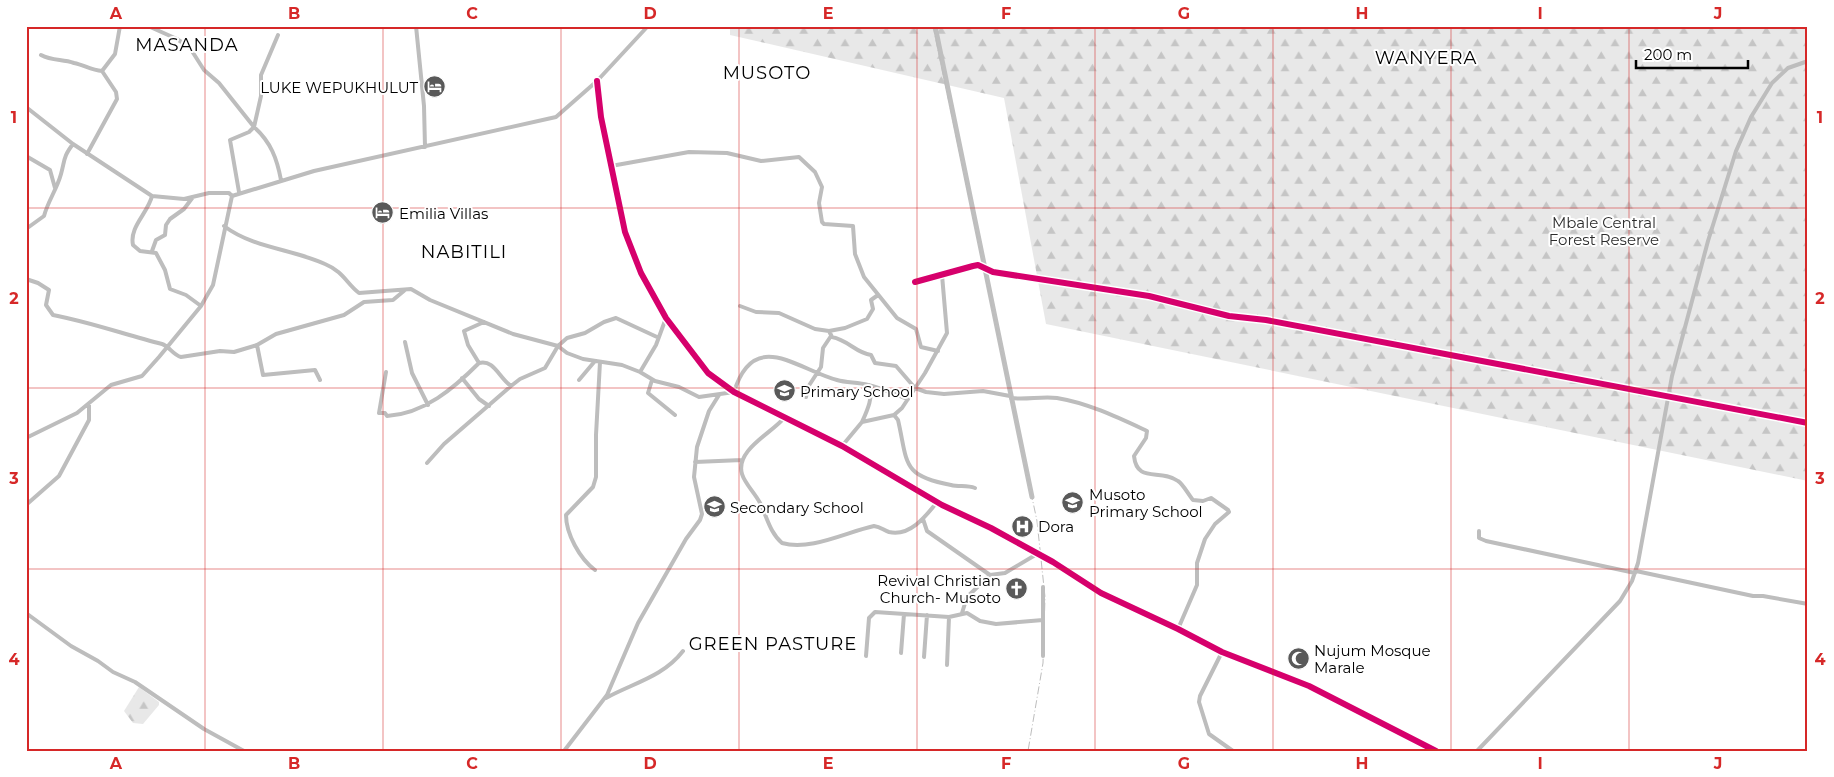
<svg xmlns="http://www.w3.org/2000/svg" width="1834" height="777" font-family="Montserrat,sans-serif">
<style>
.forest{fill:url(#forest-firs)}
.lines{fill:none;stroke-linecap:round;stroke-linejoin:round}
.street{stroke:#bdbdbd;stroke-width:4}
.secondary{stroke:#bfbfbf;stroke-width:5}
.rail{stroke:#bdbdbd;stroke-width:1;stroke-dasharray:8 2.5 1 2.5;stroke-linecap:butt}
.cycleway-casing{stroke:#fff;stroke-width:9}
.cycleway{stroke:#d6006c;stroke-width:6}
.grid{fill:none;stroke:#d62828;stroke-width:1;stroke-opacity:0.55}
.labels{text-anchor:middle;dominant-baseline:central;stroke-width:4;stroke-linejoin:round;paint-order:stroke}
.poi-label{font-size:15px;fill:#000;stroke:#fff;text-anchor:start}
.park-label{font-size:15px;fill:#2d2d2d;stroke:#fff}
.quarter-label{font-size:18px;letter-spacing:1px;fill:#000;stroke:#fff}
.neatline{fill:none;stroke:#d62828;stroke-width:2}
.grid-label{font-size:16px;text-anchor:middle;font-weight:bold;fill:#d62828}
</style>
<defs>
<pattern id="forest-firs" width="22" height="20" patternUnits="userSpaceOnUse" patternTransform="scale(1.25)"><rect width="22" height="20" fill="#e8e8e8"/><path d="M5 1l3.5 6h-7zM16 11l3.5 6h-7z" fill="#c5c5c5"/></pattern>
</defs>
<rect width="100%" height="100%" fill="#fff"/>
<path class="forest" d="M 730,26 L 1808,26 L 1808,481 L 1046,324 L 1004,98 L 730,35 Z
M 139,687 L 159,702 L 159,705 L 143,724 L 133,723 L 124,711 Z"/>
<g class="lines">
<path class="street" d="M 148,26 L 177,39 L 190,48 L 204,70 L 219,83 L 254,127 L 261,96 L 261,75 L 278,35
M 416,26 L 424,106 L 425,147
M 41,55 C 52,61 62,59 74,63 C 84,65 91,70 102,71 L 116,92 L 117,99 L 87,154
M 102,71 L 115,54 L 120,26
M 597,81 L 601,117 L 625,232 L 641,273 L 666,318 L 708,373 L 734,392 L 842,446 L 942,505 L 991,528 L 1053,562 L 1101,593 L 1178,629 L 1222,652 L 1309,686 L 1436,751
M 26,107 L 73,144 L 152,196 L 184,199 L 209,193 L 229,193 L 232,196 L 314,171 L 556,117 L 597,81 L 648,26
M 26,156 L 50,170 L 55,188
M 611,166 L 689,152 L 727,153 L 761,161 L 799,157 L 815,172 L 822,187 L 819,203 L 822,222 L 824,224 L 853,226 L 855,254 L 864,277 L 897,318 L 916,329 L 921,347 L 938,351
M 239,192 L 230,140 L 249,132 L 254,127 C 271,142 277,159 281,180
M 152,196 C 148,213 129,227 133,245 L 140,251 L 156,253 L 165,270 L 170,289 L 186,295 L 201,306
M 224,226 C 253,248 292,249 325,264 C 344,272 346,283 359,293 L 411,289 L 430,300 L 513,334 L 558,346 L 567,353 L 583,359 L 622,365 L 640,372 L 655,381 L 679,387 L 699,397 L 734,392 C 754,327 798,370 837,380 C 847,383 858,382 868,385 C 881,388 894,394 908,399
M 26,229 L 44,216 C 48,201 57,189 61,174 C 65,160 63,157 73,144
M 152,251 L 156,240 L 165,235 L 166,225 L 170,219 L 184,209 L 193,197
M 26,279 L 38,283 L 49,290 L 46,305 L 53,315 C 90,322 126,335 162,344 C 169,346 173,355 181,357 L 220,351 L 234,352 L 257,345 L 276,334 L 344,315 L 364,302 L 393,300 L 405,290
M 915,282 L 973,266 L 978,265 L 993,272 L 1149,296 L 1229,316 L 1266,320 L 1808,423
M 740,306 L 756,312 L 779,313 L 815,329 L 829,331 L 845,328 L 867,319 L 873,309 L 871,300 L 878,295
M 829,331 L 832,337 C 848,340 856,353 871,355 L 875,363 L 896,366 L 915,388 L 926,392 L 944,394 L 983,391 L 1010,396
M 405,342 L 412,373 L 428,405
M 257,345 L 263,375 L 315,370 L 320,380
M 479,363 C 494,359 499,378 511,386 L 520,379 L 545,368 L 558,346 L 567,338 L 585,333 L 604,322 L 616,318 L 657,337
M 386,372 L 379,413 L 385,413 L 387,416 C 424,414 454,388 479,363 L 468,345 L 464,331 L 484,322
M 640,372 L 656,345 L 666,318
M 462,378 L 479,399 L 489,406
M 579,380 L 595,361
M 652,380 L 648,393 L 675,415
M 806,397 L 808,387 L 821,367 L 823,348 L 831,336
M 1011,398 C 1026,400 1042,396 1057,398 C 1088,403 1119,418 1147,431 L 1146,438 L 1134,456 C 1137,484 1160,468 1178,481 C 1183,484 1188,494 1193,500 L 1203,501 L 1211,498 L 1228,510 L 1229,512 L 1215,524 L 1205,539 L 1197,563 L 1197,585 L 1178,629
M 894,415 L 898,420 C 908,463 901,476 951,485 C 959,487 967,485 975,488
M 784,418 C 772,433 735,450 742,474 C 745,484 755,493 760,503 C 767,517 770,533 782,543 C 811,551 846,532 874,526 C 881,527 883,530 889,532 C 910,537 926,516 938,501
M 862,422 C 867,411 874,396 869,385
M 26,438 L 77,413 L 111,385 L 142,376 L 159,357 L 201,306 L 213,285 L 232,196
M 842,446 L 862,422 L 894,415 L 902,408 L 925,373 L 947,333 L 942,275
M 695,462 L 742,460
M 427,463 L 444,444 L 511,386
M 26,505 L 59,476 L 89,420 L 89,405
M 923,519 L 927,531 L 990,575 L 1005,573 L 1037,554
M 1479,531 L 1479,538 L 1486,541 L 1635,573
M 595,570 C 580,559 566,534 566,515 L 593,487 L 596,477 L 596,435 L 600,362
M 1636,571 L 1753,596 L 1763,596 L 1808,604
M 26,613 L 71,646 L 98,661 L 113,672 L 135,682 L 204,729 L 244,751
M 962,613 L 967,597 L 990,575
M 1222,652 L 1200,696 L 1199,702 L 1209,734 L 1233,751
M 901,653 L 904,614
M 866,656 L 869,618 L 875,612 L 949,617 L 967,613 L 980,621 L 996,624 L 1043,620
M 1043,656 L 1043,587
M 924,657 L 927,615
M 947,665 L 949,617
M 606,698 C 633,683 663,677 683,651
M 564,751 L 607,695 L 638,623 L 686,539 L 700,520 L 702,514 L 694,477 L 697,447 L 709,411 L 719,395
M 1477,751 L 1620,601 L 1632,581 L 1638,563 L 1672,376 L 1708,241 L 1736,151 L 1751,117 L 1772,83 L 1788,68 L 1808,61"/>
<path class="secondary" d="M 935,26 L 1032,497"/>
<path class="rail" d="M 933,26 L 1037,521 L 1045,597 L 1043,663 L 1028,751"/>
<defs>
<path id="cycleway" d="M 597,81 L 601,117 L 625,232 L 641,273 L 666,318 L 708,373 L 734,392 L 842,446 L 942,505 L 991,528 L 1053,562 L 1101,593 L 1178,629 L 1222,652 L 1309,686 L 1436,751
M 915,282 L 973,266 L 978,265 L 993,272 L 1149,296 L 1229,316 L 1266,320 L 1808,423"/>
</defs>
<use href="#cycleway" class="cycleway-casing"/>
<use href="#cycleway" class="cycleway"/>
</g>
<path class="grid" d="M 205,26 L 205,751M 383,26 L 383,751M 561,26 L 561,751M 739,26 L 739,751M 917,26 L 917,751M 1095,26 L 1095,751M 1273,26 L 1273,751M 1451,26 L 1451,751M 1629,26 L 1629,751M 26,208 L 1808,208M 26,388 L 1808,388M 26,569 L 1808,569"/>
<defs>
<symbol id="hotel-disc" viewBox="-11 -11 22 22"><circle r="9.5" fill="#595959" stroke="#fff"/><path d="M-6-4.5h1.5V1H6V5H4.5V3h-9V5H-6ZM-4 0a1.8 1.8 0 1 1 3.6 0ZM.5 0V-2.5h3Q6-2.5 6 0Z" fill="#fff"/></symbol>
<symbol id="school-disc" viewBox="-11 -11 22 22"><circle r="9.5" fill="#595959" stroke="#fff"/><path d="M0-5L7-2L0 1L-7-2ZM-4 1L0 2.5L4 1V4Q0 6-4 4Z" fill="#fff"/></symbol>
<symbol id="hospital-disc" viewBox="-11 -11 22 22"><circle r="9.5" fill="#595959" stroke="#fff"/><path d="M-5-5h3v3.5h4V-5h3V5h-3V1.5h-4V5h-3Z" fill="#fff"/></symbol>
<symbol id="church-disc" viewBox="-11 -11 22 22"><circle r="9.5" fill="#595959" stroke="#fff"/><path d="M-1.2-6h2.4v3.5h3.3v2.4h-3.3V6h-2.4V-.1h-3.3v-2.4h3.3Z" fill="#fff"/></symbol>
<symbol id="mosque-disc" viewBox="-11 -11 22 22"><circle r="9.5" fill="#595959" stroke="#fff"/><path d="M3.5-4.9A6 6 0 1 0 3.5 4.9A5 5 0 1 1 3.5-4.9Z" fill="#fff"/></symbol>
</defs>
<g fill-rule="evenodd">
<use href="#hotel-disc" x="422" y="74" width="25" height="25"/>
<use href="#hotel-disc" x="370" y="200" width="25" height="25"/>
<use href="#school-disc" x="772" y="378" width="25" height="25"/>
<use href="#school-disc" x="1060" y="490" width="25" height="25"/>
<use href="#school-disc" x="702" y="494" width="25" height="25"/>
<use href="#hospital-disc" x="1010" y="514" width="25" height="25"/>
<use href="#church-disc" x="1004" y="576" width="25" height="25"/>
<use href="#mosque-disc" x="1286" y="646" width="25" height="25"/>
</g>
<g class="labels">
<g class="poi-label">
<text x="418" y="87" text-anchor="end">LUKE WEPUKHULUT</text>
<text x="399" y="213">Emilia Villas</text>
<text x="800" y="391">Primary School</text>
<text x="1089" y="494">Musoto<tspan x="1089" dy="17">Primary School</tspan></text>
<text x="730" y="507">Secondary School</text>
<text x="1038" y="526">Dora</text>
<text x="1001" y="580" text-anchor="end">Revival Christian<tspan x="1001" dy="17">Church- Musoto</tspan></text>
<text x="1314" y="650">Nujum Mosque<tspan x="1314" dy="17">Marale</tspan></text>
</g>
<g class="park-label">
<text x="1604" y="222">Mbale Central<tspan x="1604" dy="17">Forest Reserve</tspan></text>
</g>
<g class="quarter-label">
<text x="187" y="45">MASANDA</text>
<text x="1426" y="58">WANYERA</text>
<text x="767" y="73">MUSOTO</text>
<text x="464" y="252">NABITILI</text>
<text x="773" y="644">GREEN PASTURE</text>
</g>
</g>
<rect width="1834" height="777" fill="none" stroke="#ffffff" stroke-width="55"/>
<path d="M1636 60v8h112v-8" fill="none" stroke="#000000" stroke-width="2.5"/>
<text x="1644" y="60" font-size="15" fill="#000000" stroke="#ffffff" stroke-width="4" paint-order="stroke">200 m</text>
<rect x="28" y="28" width="1778" height="722" class="neatline"/>
<g class="grid-label">
<text x="116" y="19">A</text>
<text x="294" y="19">B</text>
<text x="472" y="19">C</text>
<text x="650" y="19">D</text>
<text x="828" y="19">E</text>
<text x="1006" y="19">F</text>
<text x="1184" y="19">G</text>
<text x="1362" y="19">H</text>
<text x="1540" y="19">I</text>
<text x="1718" y="19">J</text>
<text x="14" y="123">1</text>
<text x="1820" y="123">1</text>
<text x="14" y="304">2</text>
<text x="1820" y="304">2</text>
<text x="14" y="484">3</text>
<text x="1820" y="484">3</text>
<text x="14" y="665">4</text>
<text x="1820" y="665">4</text>
<text x="116" y="769">A</text>
<text x="294" y="769">B</text>
<text x="472" y="769">C</text>
<text x="650" y="769">D</text>
<text x="828" y="769">E</text>
<text x="1006" y="769">F</text>
<text x="1184" y="769">G</text>
<text x="1362" y="769">H</text>
<text x="1540" y="769">I</text>
<text x="1718" y="769">J</text>
</g>
</svg>
